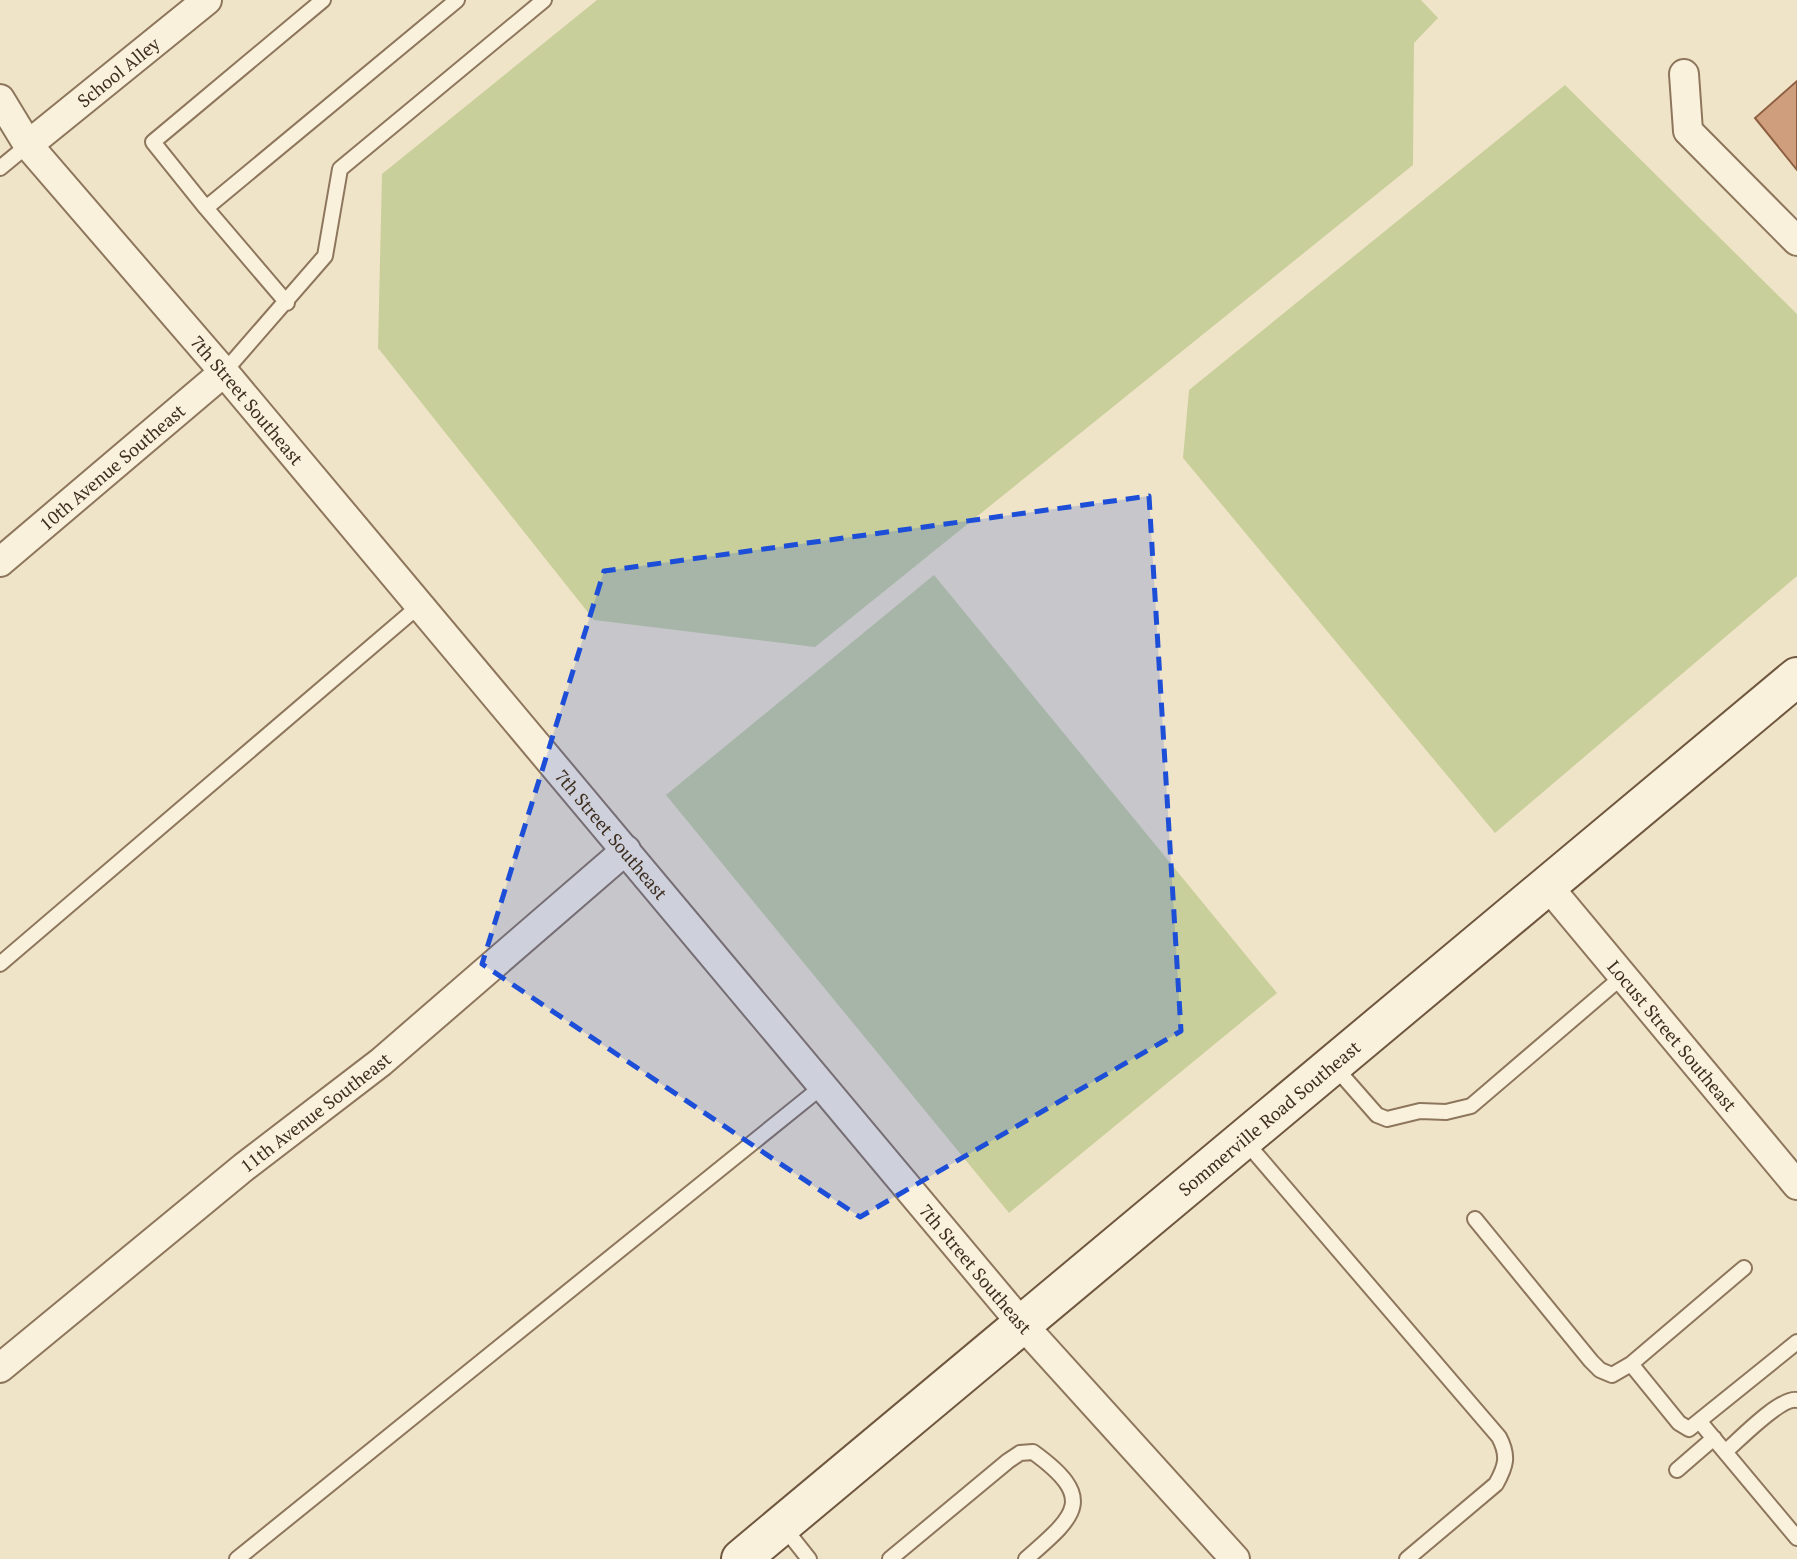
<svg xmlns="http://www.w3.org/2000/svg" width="1797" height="1559" font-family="'PT Serif',serif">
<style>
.green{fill:#c9cf9b}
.building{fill:#cf9f7d;stroke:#8d5f41;stroke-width:2}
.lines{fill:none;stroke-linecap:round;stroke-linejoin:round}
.lane-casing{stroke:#8d765c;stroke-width:18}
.street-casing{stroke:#8d765c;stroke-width:32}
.secondary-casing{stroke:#6f573f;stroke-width:42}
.lane{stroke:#faf1dc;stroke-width:14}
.street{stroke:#faf1dc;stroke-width:28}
.secondary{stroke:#faf1dc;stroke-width:38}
.marked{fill:#1d4ed8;fill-opacity:0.2;stroke:#1d4ed8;stroke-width:5;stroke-dasharray:14 9;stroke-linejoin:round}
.labels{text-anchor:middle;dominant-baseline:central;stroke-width:5;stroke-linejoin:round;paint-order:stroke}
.street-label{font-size:18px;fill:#3d2e20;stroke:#f7eed8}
</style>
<rect width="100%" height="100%" fill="#f0e4c8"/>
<path class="green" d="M 597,0 L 1421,0 L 1438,18 L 1414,43 L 1413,165 L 815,647 L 594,620 L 378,348 L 382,174 Z
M 1565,85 L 1797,314 L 1797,576 L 1495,833 L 1183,458 L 1189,390 Z
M 934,575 L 1277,993 L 1009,1213 L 666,795 Z"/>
<path class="building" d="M 1797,81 L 1797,170 L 1755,118 Z"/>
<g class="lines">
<defs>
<path id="lane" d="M 323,0 L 153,142 L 206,208 L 457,0
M 0,168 L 28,145
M 206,208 L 287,303
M 224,372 L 325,256 L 340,169 L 544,0
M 0,964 L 420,605
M 1334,1066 L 1377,1115 L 1387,1119 L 1420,1111 L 1446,1112 L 1471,1106 L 1623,976
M 1244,1140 L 1499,1437 C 1509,1456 1506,1466 1496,1484 L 1407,1559
M 1475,1219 L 1591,1361 L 1600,1370 L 1612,1375 L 1631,1364 L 1744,1268
M 1631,1364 L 1679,1423 L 1689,1429 L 1797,1342
M 1700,1422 L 1797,1538
M 1725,1452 C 1739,1440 1780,1397 1797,1400
M 1677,1470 L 1714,1438
M 782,1525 L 809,1559
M 237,1559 L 824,1085
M 890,1559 L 1008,1461 L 1020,1453 L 1033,1452 C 1098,1499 1075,1516 1026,1559"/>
<g id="street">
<path d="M 1684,74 L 1688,131 L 1797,241"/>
<path id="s1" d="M 0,99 L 28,145 L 224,372 L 1022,1324 L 1235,1559"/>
<path id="s2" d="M 28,145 L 207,0"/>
<path id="s3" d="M 0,562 L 224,372"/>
<path id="s4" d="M 1547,885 L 1797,1185"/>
<path id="s5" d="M 0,1368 L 244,1167 L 381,1062 L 626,850"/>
</g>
<g id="secondary">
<path id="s6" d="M 741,1559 L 1797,677"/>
</g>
</defs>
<use href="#lane" class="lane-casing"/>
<use href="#street" class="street-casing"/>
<use href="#secondary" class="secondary-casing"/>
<use href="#lane" class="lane"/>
<use href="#street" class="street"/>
<use href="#secondary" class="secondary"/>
</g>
<path class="marked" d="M 1149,496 L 1181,1031 L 860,1217 L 482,964 L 604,571 Z"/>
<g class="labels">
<g class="street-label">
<text stroke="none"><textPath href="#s2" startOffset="116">School Alley</textPath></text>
<text stroke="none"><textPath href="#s1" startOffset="390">7th Street Southeast</textPath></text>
<text stroke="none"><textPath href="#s3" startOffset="147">10th Avenue Southeast</textPath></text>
<text stroke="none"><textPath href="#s1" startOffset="957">7th Street Southeast</textPath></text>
<text stroke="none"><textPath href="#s4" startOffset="196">Locust Street Southeast</textPath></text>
<text stroke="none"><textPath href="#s5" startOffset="406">11th Avenue Southeast</textPath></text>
<text stroke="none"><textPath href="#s6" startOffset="688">Sommerville Road Southeast</textPath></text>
<text stroke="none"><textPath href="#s1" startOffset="1524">7th Street Southeast</textPath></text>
</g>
</g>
</svg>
